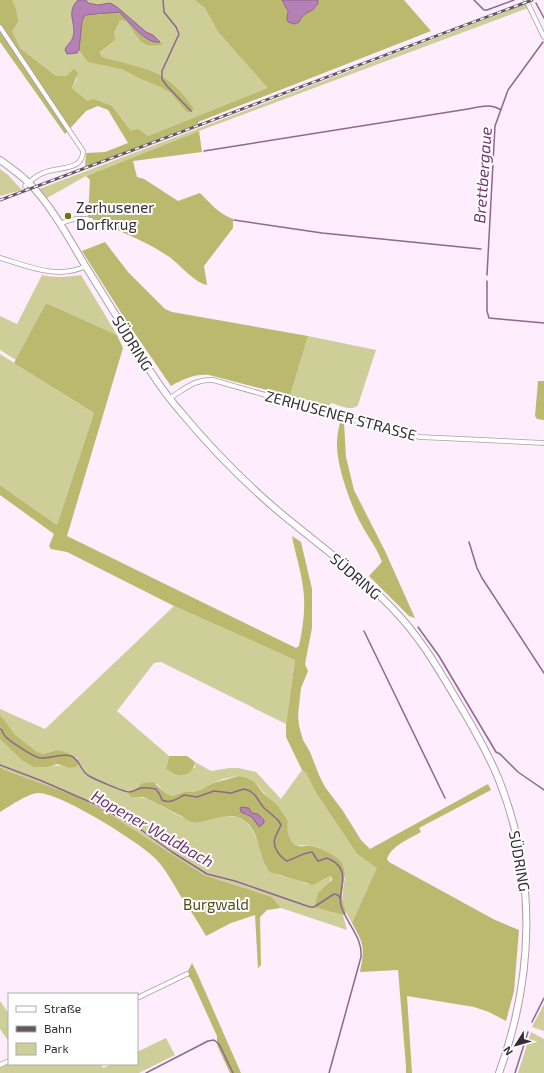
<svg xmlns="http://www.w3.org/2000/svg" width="544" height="1073" font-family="'Exo 2',sans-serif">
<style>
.green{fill:#cece98}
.forest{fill:#bab96e}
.water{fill:#b580b5;stroke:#8f678f}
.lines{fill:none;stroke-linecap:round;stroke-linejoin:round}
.stream{stroke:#8f678f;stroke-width:1.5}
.street-casing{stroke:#af9cae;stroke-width:5.5}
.secondary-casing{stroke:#af9cae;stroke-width:8}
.street{stroke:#fff;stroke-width:4}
.secondary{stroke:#fff;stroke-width:6}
.rail-casing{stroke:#615861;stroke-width:3}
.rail{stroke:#fff;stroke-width:1.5;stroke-dasharray:4.5;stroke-linecap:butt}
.poi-dot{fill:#737113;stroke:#fff;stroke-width:1.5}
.labels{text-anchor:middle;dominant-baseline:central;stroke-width:4;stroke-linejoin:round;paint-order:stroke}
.poi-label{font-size:15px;fill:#352e35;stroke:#fff;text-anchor:start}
.street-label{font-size:15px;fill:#352e35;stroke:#fff}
.park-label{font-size:15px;fill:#4f4d14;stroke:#fff}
.water-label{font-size:16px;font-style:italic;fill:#743375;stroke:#fff}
</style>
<rect width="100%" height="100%" fill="#fdedfd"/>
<path class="green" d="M 0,0 L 213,0 L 219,33 L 269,88 L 148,136 L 131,131 L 112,106 L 88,101 L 72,88 L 77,78 L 74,70 L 66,76 L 56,76 L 20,48 L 0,19 Z
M 526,4 L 528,8 L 199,131 L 86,176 L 47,198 L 39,189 Z
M 0,169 L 8,175 L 22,190 L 0,196 Z
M 42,275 C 55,278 68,277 81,275 L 117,335 L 46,303 L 16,360 L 0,350 L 0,316 L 17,324 Z
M 308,336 L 376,350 L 358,405 C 352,412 339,405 331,403 L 329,406 L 290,396 Z
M 0,354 L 94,413 L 57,525 L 0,485 Z
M 174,606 L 295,660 L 286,724 L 161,662 L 154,663 L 117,711 L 169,756 L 166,769 L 195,768 L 195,762 L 211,771 L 229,768 L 238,768 L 256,772 L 281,799 L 302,770 L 306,773 L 316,793 L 357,854 L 378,868 L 352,923 C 341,905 341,898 345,878 C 339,871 328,853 321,849 C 306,840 283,856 288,821 L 254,781 L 246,777 L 239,776 L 223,779 L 213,783 L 200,790 L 193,792 L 184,792 L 172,796 L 167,794 L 157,784 L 138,786 L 130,793 L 139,797 L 148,799 L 189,821 L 226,816 L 237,817 L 245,821 L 252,829 L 259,844 L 266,867 L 278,875 L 297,880 L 307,884 L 319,882 L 330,876 L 332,877 L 317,908 L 343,915 L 347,930 L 281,908 L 272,897 L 204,875 L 110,814 L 88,802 L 76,796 L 5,770 L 0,767 L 0,739 L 48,767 C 60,763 65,769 77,767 L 77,758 L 57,750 L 43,754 C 30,749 16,739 8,727 C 5,723 4,718 0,714 L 0,709 L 45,729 Z
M 0,1001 L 9,1014 L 9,1042 L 0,1029 Z
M 544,1004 L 544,1031 L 532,1027 Z
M 531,1032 L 544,1039 L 544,1073 L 518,1073 Z
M 166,1038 L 175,1055 L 139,1073 L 0,1073 L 0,1068 L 9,1064 L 101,1064 L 103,1068 L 112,1064 L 137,1064 L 137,1052 Z"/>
<path class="forest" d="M 0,0 L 12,0 L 16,10 L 18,22 L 12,31 L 20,48 L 56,76 L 66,76 L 74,69 L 78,73 L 72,88 L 88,101 L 93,99 L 112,106 L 131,131 L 138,129 L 148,136 L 268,88 L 219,33 L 205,8 L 195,0 L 282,0 C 284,3 286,5 287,9 C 289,15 284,20 291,23 L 317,7 L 318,0 L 404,0 L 431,31 L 198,122 L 198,124 L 85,167 L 86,153 L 105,152 L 128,143 L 108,110 L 98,106 L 86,111 L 65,134 L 0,42 Z
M 111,12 L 119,12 L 156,42 L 160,42 L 163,44 C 140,51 138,35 126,21 L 120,20 L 114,32 L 115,40 L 99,52 L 102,57 C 120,63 147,67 163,77 C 175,85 185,96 193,108 L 192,112 L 187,112 L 171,93 L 161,87 L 139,78 L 122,69 L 88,62 L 79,50 L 82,21 L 85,15 L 101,15 Z
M 199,131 L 202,152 L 133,161 L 137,177 L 144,179 L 178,201 L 200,193 C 210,203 219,214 233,219 L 233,228 L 204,266 L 207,285 C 193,282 180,264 168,256 C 144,240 114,229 88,217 L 90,180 L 86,176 Z
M 105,242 L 128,272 L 165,309 L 172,312 L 308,336 L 290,396 L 209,375 C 194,374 184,379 171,386 L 127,322 L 82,251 Z
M 46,303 L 117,335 L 123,348 L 67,536 L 296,648 L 299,646 C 303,627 306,607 303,587 C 301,570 295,553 292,536 L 301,542 L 312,589 L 312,628 L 305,664 L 308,671 L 301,688 L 298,715 L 299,726 L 303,740 L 310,752 L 319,775 L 325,787 L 343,811 L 361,840 L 370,849 L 488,784 L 491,790 L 419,828 L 421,832 C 409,839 391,846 387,859 L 389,862 L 495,920 L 519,930 L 514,991 L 506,1021 L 489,1012 L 474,1007 L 407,996 L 412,1073 L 406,1073 L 406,1066 L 398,970 L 360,972 C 365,948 364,944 352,923 L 377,868 L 357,854 L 316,793 L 306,773 L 302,770 L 286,737 L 286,724 L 295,660 L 174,606 L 67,552 L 51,549 L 49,546 L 54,534 L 0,495 L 0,485 L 57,525 L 94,413 L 14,363 Z
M 538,381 L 544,381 L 544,420 L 537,419 L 535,416 Z
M 340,421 L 344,422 L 346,457 L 354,490 L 385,551 L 415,618 L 409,616 L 369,576 L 382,562 C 376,545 364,532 357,516 C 348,497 336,463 337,442 C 337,435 339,428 340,421 Z
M 0,714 L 15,735 L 36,751 L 43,754 L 57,750 C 64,752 75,754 78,762 L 77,767 L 69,768 L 57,764 L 48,767 L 34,767 L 22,760 L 0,739 Z
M 169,756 L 187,756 L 195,762 C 194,772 184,778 175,774 C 172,773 168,770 166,769 Z
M 0,767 L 5,770 L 76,796 L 88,802 L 110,814 L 204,875 L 272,897 L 281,908 L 267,910 L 260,917 L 261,965 L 258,968 L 255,915 L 231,923 L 206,936 C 198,922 189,908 180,895 C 173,883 166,870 156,859 C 141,843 59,792 38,793 C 27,794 10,806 0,812 Z
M 239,776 L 245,777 L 254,781 L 263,793 L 277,805 L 288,821 C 287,830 287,843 299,846 C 304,847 310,845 315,847 C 321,848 338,857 341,862 C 348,873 342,884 342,895 C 342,901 345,908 346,913 L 343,915 L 317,908 L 315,906 L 318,893 L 332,880 L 332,877 L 330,876 L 313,885 L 270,872 C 258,859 261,833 245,821 C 227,807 204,827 189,821 C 186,820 183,817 181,816 C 170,810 159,805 148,799 L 143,797 L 131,797 L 129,795 L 129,793 L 143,783 L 153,782 L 167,794 L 172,796 L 184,792 L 193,792 L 200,790 L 213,783 Z
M 192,963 L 197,973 L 241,1073 L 230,1073 L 217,1045 L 217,1036 L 191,979 L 187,975 L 188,971 Z"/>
<path class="water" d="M 78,0 L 86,0 L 88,3 L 98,5 L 110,3 L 117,7 L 146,32 L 153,35 L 160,42 C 146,45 129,21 119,12 L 85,15 L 82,21 L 79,50 L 77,53 L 67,54 L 65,50 C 66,45 72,42 73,37 C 77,23 65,13 78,0 Z
M 282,0 L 318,0 C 319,12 302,11 299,22 L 295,24 L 288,22 L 287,19 L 288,11 Z
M 241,807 L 249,808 L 252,813 L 258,814 L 264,820 L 264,823 L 259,827 L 252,817 L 241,812 L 240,808 Z"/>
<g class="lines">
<path class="stream" d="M 163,0 L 164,12 L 176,27 L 179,34 L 162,71 L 162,79 L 167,86 L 191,111
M 474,0 L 484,10 L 487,10 L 514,0
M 536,3 L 544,18
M 204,151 L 468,109 C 480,107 490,103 501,110
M 234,220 L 322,233 L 481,249
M 487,275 L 495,126 L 508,90 L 543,42
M 487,281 L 487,311 L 489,318 L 544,323
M 469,542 L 477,568 L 482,578 L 544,673
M 418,627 L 439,656 L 496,752 L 500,754 L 518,772 L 544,790
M 364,631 L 445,798
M 0,729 L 2,730 C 3,733 3,734 5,736 C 9,741 35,758 41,758 C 52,759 60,753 71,756 C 80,759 80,771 89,776 C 94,779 124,792 129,792 C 133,792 137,789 141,788 C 146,787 151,788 156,789 L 160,795 L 162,800 C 170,804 177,799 184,795 L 197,797 L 214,791 L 231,793 L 244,789 L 250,791 L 255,795 L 263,807 L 278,820 L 281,825 C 279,830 276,834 275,838 C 272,847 280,857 287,861 C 296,858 303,853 312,852 L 318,861 L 327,858 C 334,861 339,864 342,872 C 345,883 338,895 341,906 C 347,924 363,938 361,957 L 329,1073
M 0,765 L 42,781 L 97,805 L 140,829 L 172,852 L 207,874 L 235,881 L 310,907 L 314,907 L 334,894 L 338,895 L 340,898
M 532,1022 L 544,998
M 146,1073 L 208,1041 L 214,1040 L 219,1044 L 233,1073
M 515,1073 L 528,1032"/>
<defs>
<path id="street" d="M 526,0 L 544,37
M 0,27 L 83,151 C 83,172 57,166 43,173 C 36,176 30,181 25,186
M 60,224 C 70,219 79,217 91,220
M 0,258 C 28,266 58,280 86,266
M 170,398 C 185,389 194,379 213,380 L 381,428 L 420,437 L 544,443
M 137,998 L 187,974
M 0,1065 L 9,1061"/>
<path id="secondary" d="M 0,160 C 10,167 21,175 30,184 C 52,207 67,235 83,262 C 98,286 112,309 127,333 C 143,360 159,387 180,411 C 209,446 242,480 277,510 C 315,542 356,571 391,607 C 419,635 438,668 458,702 C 473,727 488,753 499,780 C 537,876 534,977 499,1073"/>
</defs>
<use href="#street" class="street-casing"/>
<use href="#secondary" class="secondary-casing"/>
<use href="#street" class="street"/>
<use href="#secondary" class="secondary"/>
<defs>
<path id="rail" d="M 0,200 L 532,0"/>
</defs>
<use href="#rail" class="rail-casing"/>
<use href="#rail" class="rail"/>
</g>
<circle class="poi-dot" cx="68" cy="216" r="4"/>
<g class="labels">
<g class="poi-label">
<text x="76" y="207">Zerhusener<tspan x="76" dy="17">Dorfkrug</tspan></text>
</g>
<g class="street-label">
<text transform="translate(133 343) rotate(58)">SÜDRING</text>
<text transform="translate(341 415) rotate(15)">ZERHUSENER STRASSE</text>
<text transform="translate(356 576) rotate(41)">SÜDRING</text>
<text transform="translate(520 861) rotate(80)">SÜDRING</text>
</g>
<g class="park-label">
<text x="216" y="904">Burgwald</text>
</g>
<g class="water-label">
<text transform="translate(482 175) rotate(-86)">Brettbergaue</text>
<text transform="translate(153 828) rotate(30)">Hopener Waldbach</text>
</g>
</g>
<rect x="8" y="993" width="130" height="72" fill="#ffffff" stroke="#aeabae"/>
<rect x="16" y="1006" width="20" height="6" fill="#ffffff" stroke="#aeabae"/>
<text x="44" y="1013" font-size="12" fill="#352e35">Straße</text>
<rect x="16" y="1026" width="20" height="6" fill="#615861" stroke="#aeabae"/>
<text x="44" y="1033" font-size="12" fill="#352e35">Bahn</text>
<rect x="16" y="1043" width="20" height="12" fill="#cece98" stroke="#aeabae"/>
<text x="44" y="1053" font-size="12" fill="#352e35">Park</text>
<g transform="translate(516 1045) rotate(233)" stroke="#ffffff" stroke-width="3" paint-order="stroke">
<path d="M0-3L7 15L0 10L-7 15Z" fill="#352e35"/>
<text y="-6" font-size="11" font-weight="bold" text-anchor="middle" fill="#352e35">N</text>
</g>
</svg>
